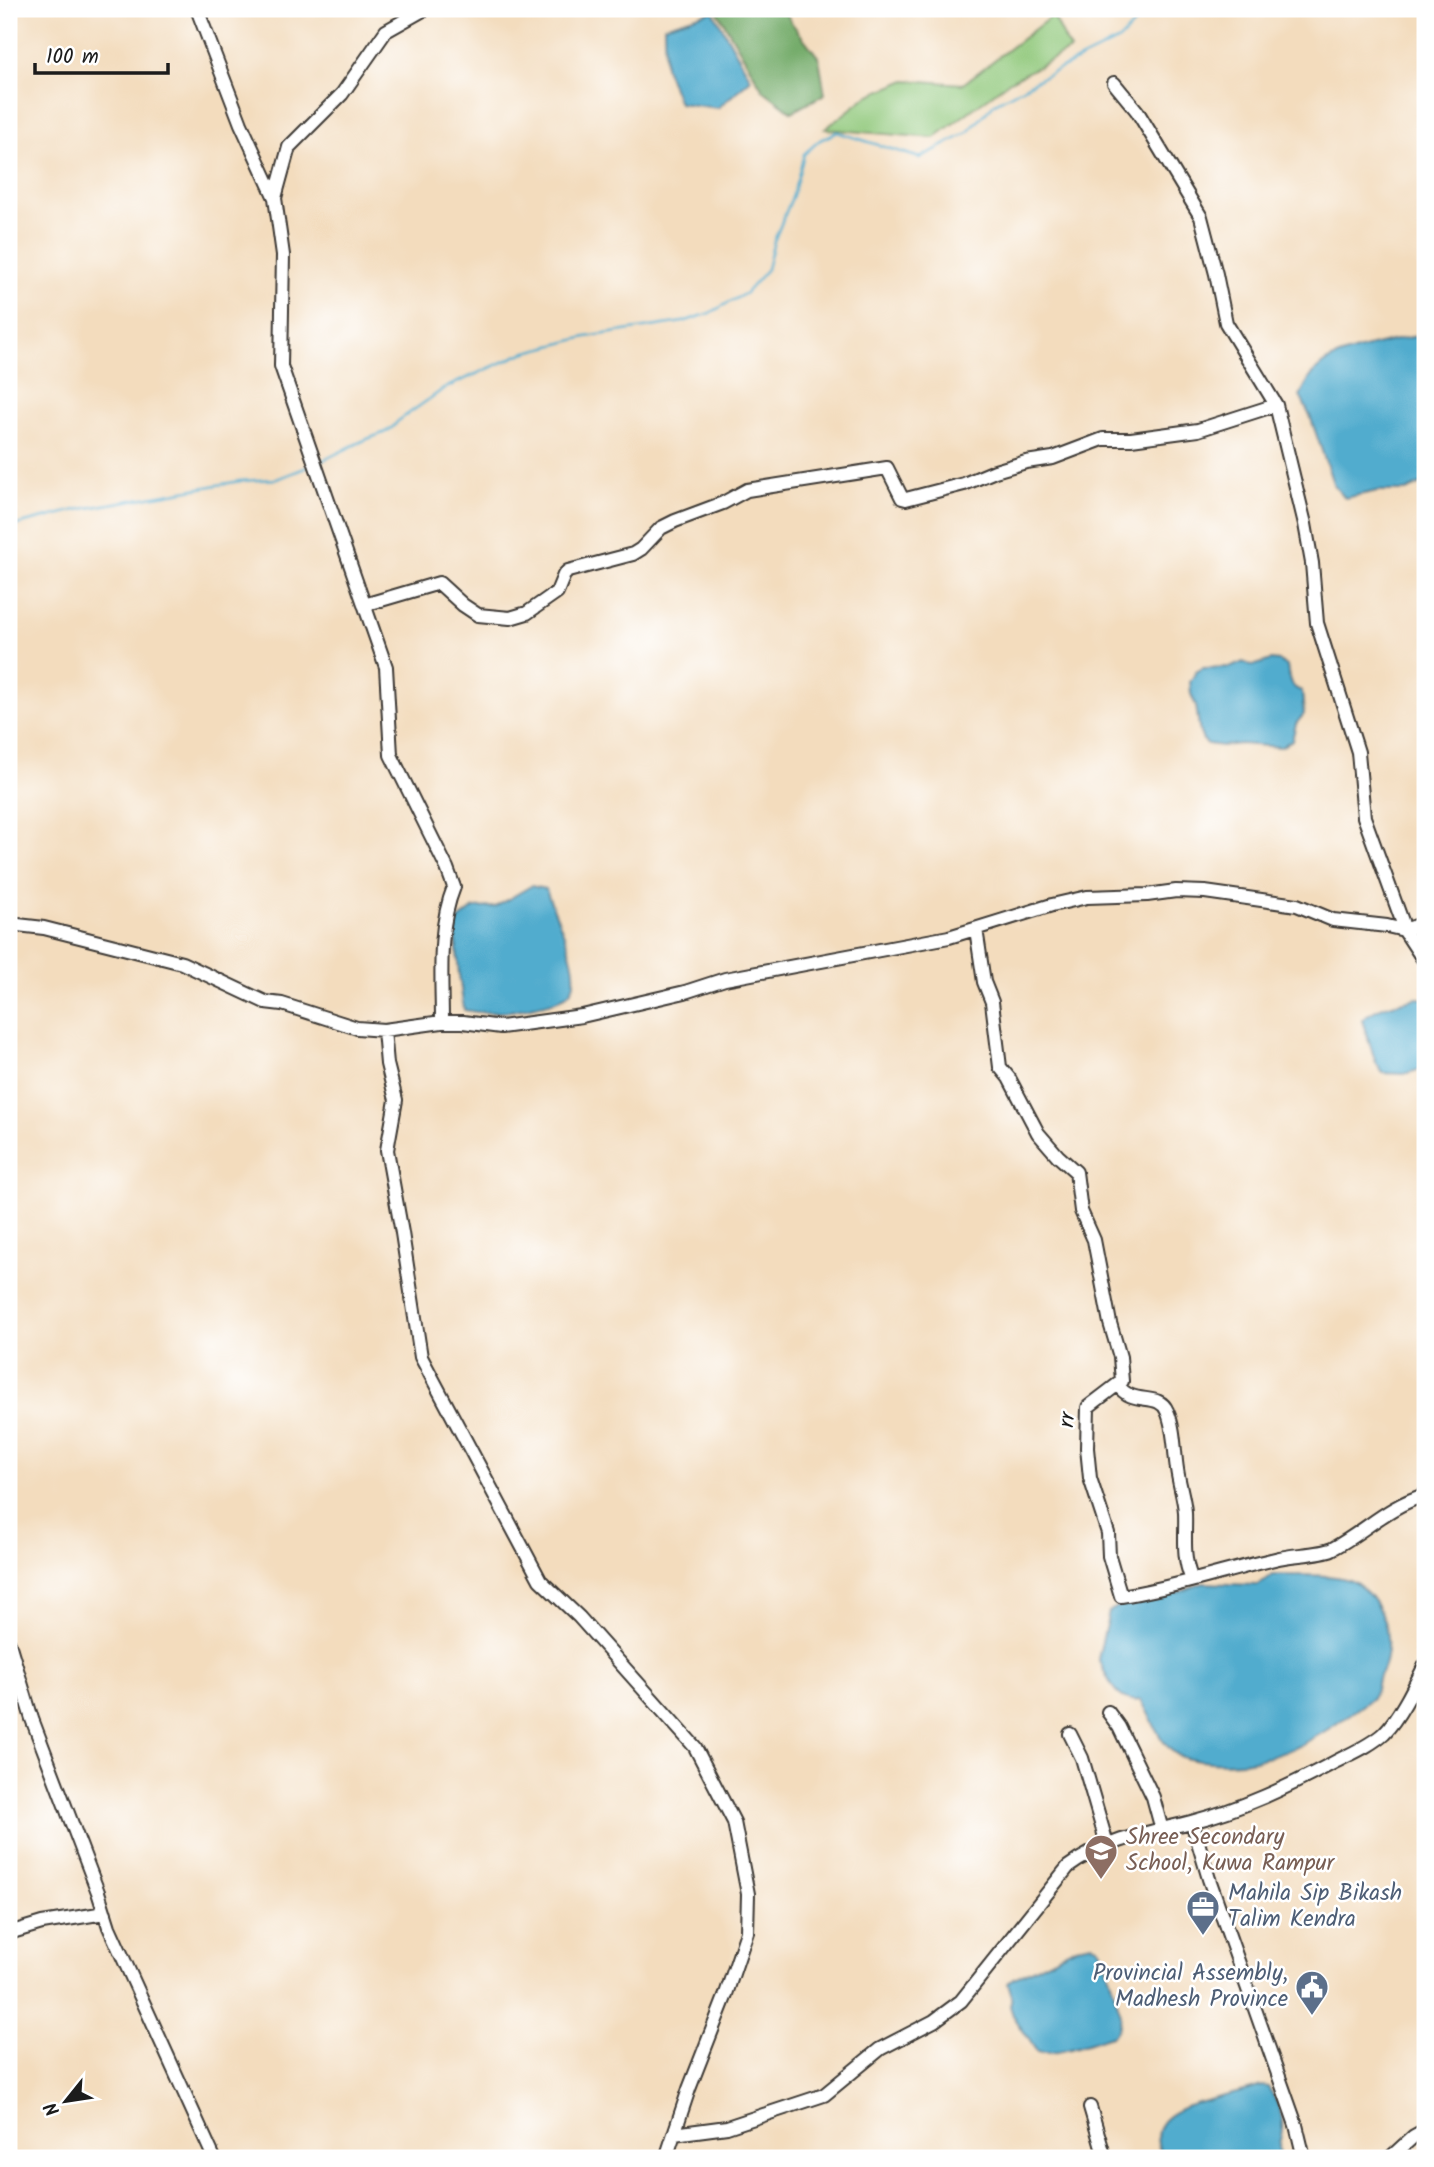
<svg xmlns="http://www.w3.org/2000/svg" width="1434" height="2167" font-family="Kalam,sans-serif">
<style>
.green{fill:#90c87a;stroke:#56724b;stroke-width:2}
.forest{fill:#74ac6a;stroke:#486443;stroke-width:2}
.water{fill:#51acce;stroke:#366475;stroke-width:2}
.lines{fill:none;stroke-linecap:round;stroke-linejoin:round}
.stream{stroke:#51acce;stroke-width:2.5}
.minor-casing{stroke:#3c3934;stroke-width:16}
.minor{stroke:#fff;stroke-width:12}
.labels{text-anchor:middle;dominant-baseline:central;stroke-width:5;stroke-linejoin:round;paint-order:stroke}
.street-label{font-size:23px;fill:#1c1c1c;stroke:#fff}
.education-label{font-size:23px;fill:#785e54;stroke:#fff;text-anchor:start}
.service-label{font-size:23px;fill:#4e5e75;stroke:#fff;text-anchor:start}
</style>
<rect width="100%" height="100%" fill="#fff"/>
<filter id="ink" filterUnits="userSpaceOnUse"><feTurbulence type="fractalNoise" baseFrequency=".0143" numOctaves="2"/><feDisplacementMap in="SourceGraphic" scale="14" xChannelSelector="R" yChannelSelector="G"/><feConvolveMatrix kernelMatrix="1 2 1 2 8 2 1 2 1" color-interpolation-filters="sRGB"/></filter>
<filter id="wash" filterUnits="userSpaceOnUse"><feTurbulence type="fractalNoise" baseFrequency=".00686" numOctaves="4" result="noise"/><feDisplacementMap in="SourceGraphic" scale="28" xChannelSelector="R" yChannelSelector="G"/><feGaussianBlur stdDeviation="1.57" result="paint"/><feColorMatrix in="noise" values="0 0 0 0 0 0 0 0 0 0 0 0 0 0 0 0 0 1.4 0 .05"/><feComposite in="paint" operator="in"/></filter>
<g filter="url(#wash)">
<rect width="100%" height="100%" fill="#f3dcbd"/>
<path class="green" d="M 1053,15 L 1070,50 L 1010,81 L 934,138 L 825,129 L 867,96 L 906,80 L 963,84 Z"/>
<path class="forest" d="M 716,9 L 784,9 L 791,22 L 819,58 L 825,94 L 792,112 L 763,90 Z"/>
<path class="water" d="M 713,11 L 751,79 L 718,108 L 679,103 L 665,67 L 664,26 Z
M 1425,335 L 1425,482 L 1406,491 L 1378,491 L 1345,498 L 1334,486 L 1310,416 L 1300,396 C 1305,385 1313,371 1323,364 C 1342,351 1401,338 1425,335 Z
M 1271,660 L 1279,661 L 1287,666 C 1289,679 1289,687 1302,691 L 1304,714 L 1296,724 L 1292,740 L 1281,747 L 1240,744 L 1222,746 L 1208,744 L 1203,740 L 1200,733 L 1196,706 L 1191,694 L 1190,682 L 1196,672 L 1203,668 L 1232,667 L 1243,662 L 1253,666 Z
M 531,886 L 546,889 C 553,912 586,972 570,992 C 562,1001 546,1004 535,1006 C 512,1012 487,1015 464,1010 L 459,975 L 455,923 L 474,908 L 495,907 Z
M 1418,998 L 1425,999 L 1425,1068 L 1404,1074 L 1383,1073 L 1376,1063 L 1362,1020 C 1375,1006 1400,1002 1418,998 Z
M 1273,1575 C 1295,1576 1329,1573 1349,1580 C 1370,1588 1386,1616 1387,1637 C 1388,1646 1386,1661 1383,1669 C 1380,1677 1380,1671 1378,1679 C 1376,1688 1377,1691 1371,1699 C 1320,1736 1278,1768 1211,1762 C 1197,1761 1182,1760 1171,1750 C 1157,1737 1151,1716 1141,1700 C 1115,1704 1109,1679 1098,1659 L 1109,1612 L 1122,1604 L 1180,1592 L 1203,1583 L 1257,1585 Z
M 1092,1944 L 1098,1946 L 1102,1952 L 1121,2015 C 1120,2024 1119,2031 1111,2036 C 1091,2042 1056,2057 1037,2052 L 1013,2015 L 1010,2006 L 1012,1996 L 1008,1983 L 1014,1978 L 1076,1947 Z
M 1261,2086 L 1268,2087 C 1276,2099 1284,2116 1282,2130 C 1280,2143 1277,2145 1281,2158 L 1162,2158 C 1159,2151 1156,2139 1158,2131 C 1165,2101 1236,2097 1261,2086 Z"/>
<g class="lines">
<path class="stream" d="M 319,462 C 335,455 349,447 365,440 C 378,434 389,434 398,421 L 445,388 L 523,353 L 586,337 L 683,322 L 710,313 L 746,293 L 767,269 L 774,241 L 793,195 L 804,154 L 820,140 L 837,132 L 920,158 L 967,133 L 995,103 L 1041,78 L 1119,40 L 1149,9
M 9,527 L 76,510 L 240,481 L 277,479 L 310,466"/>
</g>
</g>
<g filter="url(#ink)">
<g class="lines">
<defs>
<path id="minor" d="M 197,9 L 241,124 L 275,198 L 283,255 L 281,366 L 386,667 L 391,755 L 447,868 L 454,887 C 437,929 442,977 442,1022
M 1114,83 L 1137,111 L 1201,217 L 1216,274 L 1226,323 L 1276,405 L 1305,524 L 1312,563 L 1317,623 L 1358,752 L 1364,817 L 1402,921 L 1404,930 L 1425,962
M 275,198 L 289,147 L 342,94 L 386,31 L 425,9
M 364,605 L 439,583 L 463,605 L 478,615 L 510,618 L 527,613 L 557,592 L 564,575 L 568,571 L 633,554 L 641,549 L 661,528 L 675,521 L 723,503 L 747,490 L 887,468 L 902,498 L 906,499 L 964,484 L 995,471 L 1026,462 L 1053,458 L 1103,439 L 1131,439 L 1198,430 L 1276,405
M 9,924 L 44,928 L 182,963 L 265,1002 L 282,1004 L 357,1028 L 384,1030 L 442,1022 L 463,1022 L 501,1027 L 582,1016 L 685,992 L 725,979 L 949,937 L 1052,905 L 1087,897 L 1147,895 L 1176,891 L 1205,892 L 1297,905 L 1333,920 L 1387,926 L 1404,930 L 1425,923
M 976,929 L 984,982 L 992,1002 L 1000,1067 L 1009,1078 L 1038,1133 L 1058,1156 L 1076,1172 L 1081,1211 L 1094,1240 L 1110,1323 L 1120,1357 L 1122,1381 L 1088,1407 L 1087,1448 L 1090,1478 L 1108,1533 L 1109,1556 L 1121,1596 C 1175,1588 1226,1570 1279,1558 C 1292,1555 1322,1554 1332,1549 C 1366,1531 1386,1507 1425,1495
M 384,1030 L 387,1064 L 396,1100 L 387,1150 L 402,1233 L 421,1357 L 540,1580 L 579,1617 L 695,1747 L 734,1822 L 748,1894 L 747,1932 L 725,1997 L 689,2089 L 666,2158
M 1118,1385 C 1132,1407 1159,1391 1167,1411 C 1175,1429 1174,1450 1177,1469 C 1179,1484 1184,1498 1185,1512 C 1186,1533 1182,1557 1191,1577 L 1197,1579
M 9,1643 L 32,1719 L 98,1892 L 109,1927 L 214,2158
M 1108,1712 L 1119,1727 L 1153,1797 L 1162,1830
M 1070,1734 L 1082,1758 L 1107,1844
M 1192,1822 L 1209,1879 L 1296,2125 L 1304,2158
M 9,1933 L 42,1923 L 105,1913
M 1090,2107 L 1105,2158
M 674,2134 L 727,2127 L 824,2095 L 880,2049 L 934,2021 L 961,2001 L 1068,1867 C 1104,1840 1148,1833 1191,1822 C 1242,1809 1288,1787 1333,1763 C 1350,1754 1370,1746 1384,1733 C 1400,1717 1415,1685 1425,1665
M 1390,2158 L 1414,2136 L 1425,2130"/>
</defs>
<use href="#minor" class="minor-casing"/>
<use href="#minor" class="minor"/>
</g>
</g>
<defs>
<symbol id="school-pin" viewBox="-11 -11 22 30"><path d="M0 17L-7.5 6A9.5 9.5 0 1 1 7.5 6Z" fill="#8d6e63" stroke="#fff"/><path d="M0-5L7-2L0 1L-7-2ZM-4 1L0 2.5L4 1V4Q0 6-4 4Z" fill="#fff"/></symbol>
<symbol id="office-pin" viewBox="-11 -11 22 30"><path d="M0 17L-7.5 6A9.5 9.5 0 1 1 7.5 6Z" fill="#5c6f8a" stroke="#fff"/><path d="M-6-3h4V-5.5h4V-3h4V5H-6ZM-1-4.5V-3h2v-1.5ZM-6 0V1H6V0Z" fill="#fff"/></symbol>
<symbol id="civic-pin" viewBox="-11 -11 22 30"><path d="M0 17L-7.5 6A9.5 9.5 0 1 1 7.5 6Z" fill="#5c6f8a" stroke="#fff"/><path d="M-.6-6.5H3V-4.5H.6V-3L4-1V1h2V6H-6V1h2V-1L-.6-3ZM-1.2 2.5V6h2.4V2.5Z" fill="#fff"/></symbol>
</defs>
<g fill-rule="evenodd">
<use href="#school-pin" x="1082" y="1832" width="38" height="52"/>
<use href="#office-pin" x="1184" y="1888" width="38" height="52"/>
<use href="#civic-pin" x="1293" y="1968" width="38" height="52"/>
</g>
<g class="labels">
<g class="street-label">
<text transform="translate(1068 1420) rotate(-84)">rr</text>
</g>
<g class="education-label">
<text x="1126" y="1838">Shree Secondary<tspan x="1126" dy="26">School, Kuwa Rampur</tspan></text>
</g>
<g class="service-label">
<text x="1228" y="1894">Mahila Sip Bikash<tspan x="1228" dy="26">Talim Kendra</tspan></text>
<text x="1288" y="1974" text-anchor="end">Provincial Assembly,<tspan x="1288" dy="26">Madhesh Province</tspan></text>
</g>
</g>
<rect width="1434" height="2167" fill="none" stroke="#fff" stroke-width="35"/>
<g transform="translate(66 2101) rotate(240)" stroke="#ffffff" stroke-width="5" paint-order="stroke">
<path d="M0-5L12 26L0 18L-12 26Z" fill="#1c1c1c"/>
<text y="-10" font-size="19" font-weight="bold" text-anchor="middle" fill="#1c1c1c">N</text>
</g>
<path d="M35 63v10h133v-10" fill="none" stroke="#1c1c1c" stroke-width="3.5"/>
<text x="46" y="63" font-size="21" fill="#1c1c1c" stroke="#ffffff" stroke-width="5" paint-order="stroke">100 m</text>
</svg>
